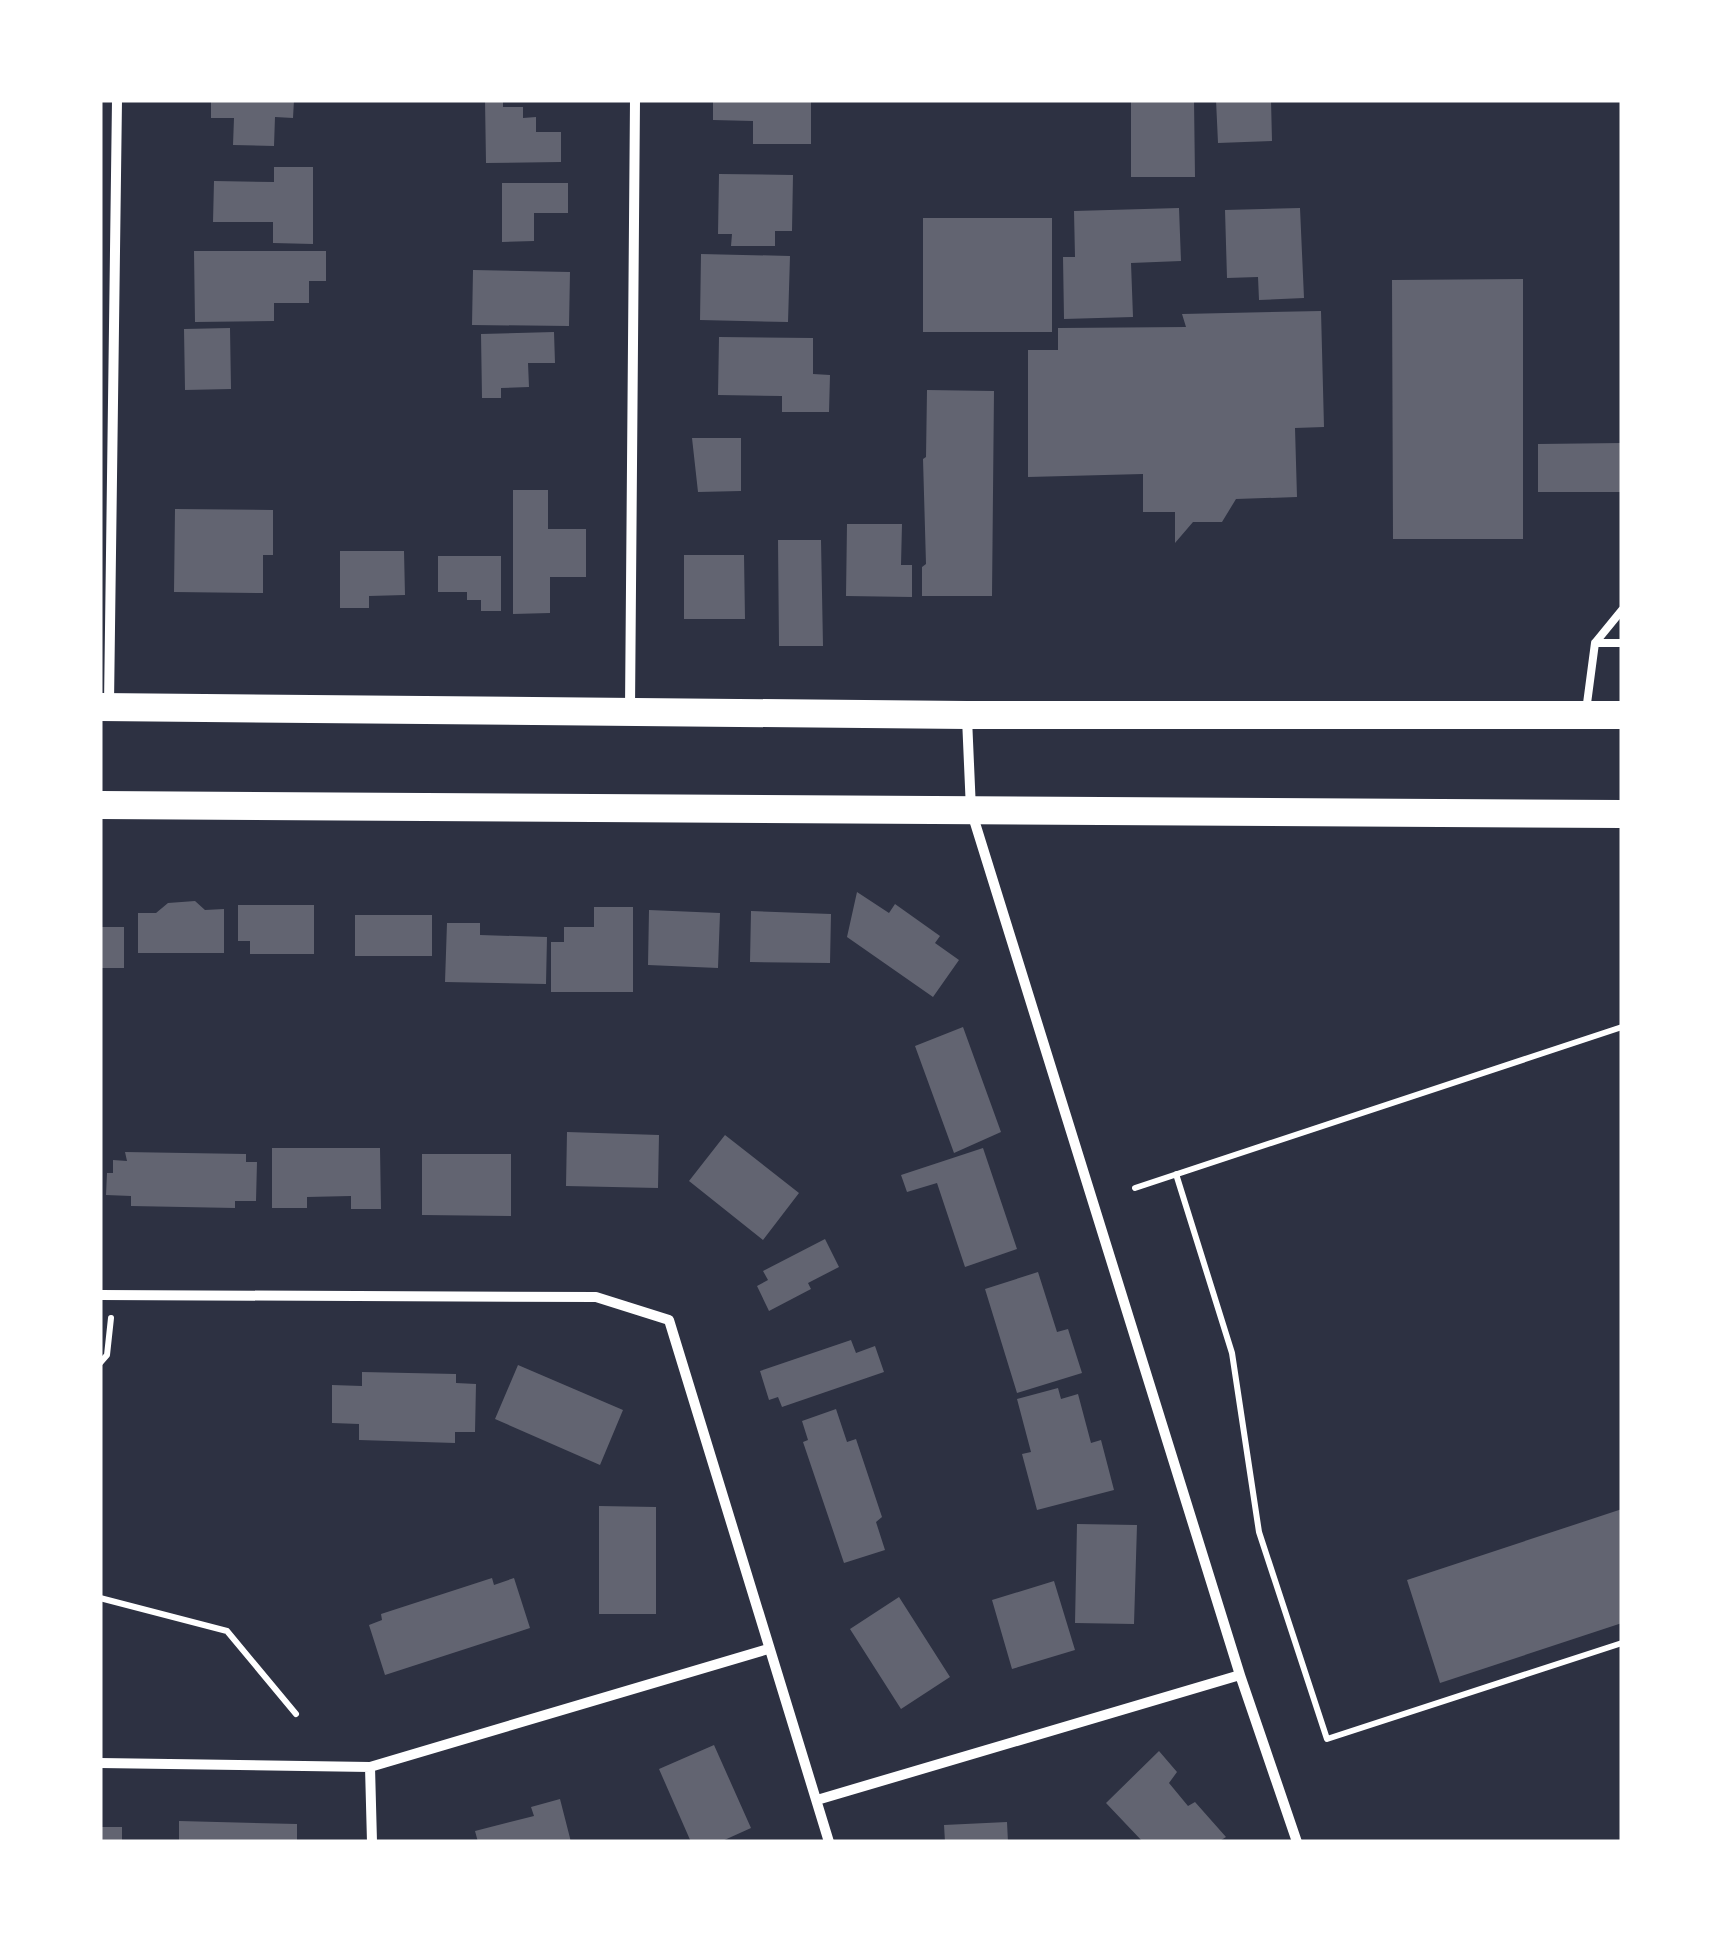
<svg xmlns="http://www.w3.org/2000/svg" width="1722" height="1942" font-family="'Sofia Sans Condensed',sans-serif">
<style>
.building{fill:#626471}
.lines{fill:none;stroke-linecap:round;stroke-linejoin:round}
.path{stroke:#fff;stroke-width:6}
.service{stroke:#fff;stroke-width:8}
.minor{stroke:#fff;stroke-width:10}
.trunk{stroke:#fff;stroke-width:28}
</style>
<rect width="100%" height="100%" fill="#2d3142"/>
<path class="building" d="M 211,100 L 294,100 L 293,118 L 275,117 L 274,146 L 233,145 L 234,118 L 211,118 Z
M 485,100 L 503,100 L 503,107 L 523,107 L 523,118 L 536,117 L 536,132 L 561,132 L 561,162 L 486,163 Z
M 713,100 L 811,100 L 811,144 L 753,144 L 753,121 L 713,120 Z
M 1131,100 L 1194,100 L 1195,177 L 1131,177 Z
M 1216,100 L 1271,100 L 1272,141 L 1218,143 Z
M 274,167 L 313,167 L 313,244 L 273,243 L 273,222 L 213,222 L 214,181 L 274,182 Z
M 719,174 L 793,175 L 792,231 L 775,231 L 775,246 L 731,246 L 732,234 L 718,234 Z
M 502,183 L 568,183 L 568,213 L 534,213 L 534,241 L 502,242 Z
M 1179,208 L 1181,261 L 1131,263 L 1133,317 L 1064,319 L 1063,257 L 1075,257 L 1074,211 Z
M 1300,208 L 1304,298 L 1259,300 L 1258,277 L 1227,278 L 1225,210 Z
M 923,218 L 1052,218 L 1052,332 L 923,332 Z
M 194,251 L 326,251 L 326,281 L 309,281 L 309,303 L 274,303 L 274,321 L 195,322 Z
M 701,254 L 790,256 L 788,322 L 700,320 Z
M 473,270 L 570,272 L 569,326 L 472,325 Z
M 1523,279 L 1523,539 L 1393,539 L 1392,280 Z
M 1321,311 L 1324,427 L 1295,428 L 1297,497 L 1236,499 L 1222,522 L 1193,522 L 1175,543 L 1175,512 L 1143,512 L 1143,474 L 1028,477 L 1028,350 L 1058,350 L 1058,328 L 1186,327 L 1182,314 Z
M 230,328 L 231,389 L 185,390 L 184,329 Z
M 554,332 L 555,363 L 528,363 L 529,387 L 501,388 L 501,398 L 482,398 L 481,334 Z
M 719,337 L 813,338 L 813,374 L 830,375 L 829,412 L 782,412 L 782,396 L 718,395 Z
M 927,390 L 994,391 L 992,596 L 922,596 L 922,567 L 926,564 L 923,459 L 926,457 Z
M 692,438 L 741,438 L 741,491 L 698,492 Z
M 1622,443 L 1622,492 L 1538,492 L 1538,444 Z
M 513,490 L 548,490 L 548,529 L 586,529 L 586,577 L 550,577 L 550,613 L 513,614 Z
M 175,509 L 273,510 L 273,555 L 263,555 L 263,593 L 174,592 Z
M 847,524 L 902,524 L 901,565 L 912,565 L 912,597 L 846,596 Z
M 778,540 L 821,540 L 823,646 L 779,646 Z
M 340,551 L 404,551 L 405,595 L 369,596 L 369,608 L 340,608 Z
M 684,555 L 744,555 L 745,619 L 684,619 Z
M 438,556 L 501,556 L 501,611 L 481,611 L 481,600 L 467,600 L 467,592 L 438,592 Z
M 857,892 L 889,913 L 895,904 L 940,936 L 935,943 L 959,960 L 933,997 L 847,937 Z
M 195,901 L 205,910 L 224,909 L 224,953 L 138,953 L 138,913 L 156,913 L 168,903 Z
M 238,905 L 314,905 L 314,954 L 250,954 L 250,941 L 238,941 Z
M 594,907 L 633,907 L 633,992 L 551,992 L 551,942 L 564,942 L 564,927 L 594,927 Z
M 649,910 L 720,913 L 718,968 L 648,965 Z
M 751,911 L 831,914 L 830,963 L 750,962 Z
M 355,915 L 432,915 L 432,956 L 355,956 Z
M 447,923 L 480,923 L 480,935 L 547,937 L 546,984 L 445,982 Z
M 100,927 L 124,927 L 124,968 L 100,968 Z
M 963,1027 L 1001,1132 L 954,1153 L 915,1046 Z
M 567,1132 L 659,1135 L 658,1188 L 566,1186 Z
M 725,1135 L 799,1193 L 763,1240 L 689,1181 Z
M 272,1148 L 380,1148 L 381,1209 L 351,1209 L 351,1196 L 307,1197 L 307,1208 L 272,1208 Z
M 983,1148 L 1017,1249 L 965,1267 L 937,1183 L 907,1192 L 901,1175 Z
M 125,1152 L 246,1154 L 246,1162 L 257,1162 L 256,1201 L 235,1201 L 235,1208 L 131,1206 L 131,1196 L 106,1195 L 107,1173 L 113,1173 L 113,1160 L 127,1161 Z
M 422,1154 L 511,1154 L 511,1216 L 422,1215 Z
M 825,1239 L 839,1267 L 808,1283 L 811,1289 L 769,1311 L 757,1286 L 768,1280 L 763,1271 Z
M 1038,1272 L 1057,1332 L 1068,1329 L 1082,1373 L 1017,1393 L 985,1289 Z
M 851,1340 L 856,1353 L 875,1346 L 884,1372 L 782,1407 L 778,1397 L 769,1400 L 760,1371 Z
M 518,1365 L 623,1410 L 600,1465 L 495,1419 Z
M 362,1372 L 456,1374 L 456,1383 L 476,1384 L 475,1432 L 455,1432 L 455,1443 L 359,1440 L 359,1424 L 332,1423 L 332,1385 L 362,1386 Z
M 1058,1388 L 1061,1399 L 1078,1394 L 1091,1443 L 1101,1440 L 1114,1490 L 1037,1510 L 1022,1454 L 1031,1452 L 1017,1399 Z
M 836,1409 L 847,1442 L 856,1439 L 882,1517 L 876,1522 L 885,1550 L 844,1563 L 803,1442 L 808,1440 L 802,1421 Z
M 599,1506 L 656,1507 L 656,1614 L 599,1614 Z
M 1622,1509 L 1622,1623 L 1440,1683 L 1407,1580 Z
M 1077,1524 L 1137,1525 L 1134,1624 L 1075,1623 Z
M 492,1578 L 494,1585 L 514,1578 L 530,1628 L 385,1675 L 369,1625 L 382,1620 L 381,1614 Z
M 1054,1581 L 1075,1650 L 1012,1669 L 992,1600 Z
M 899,1597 L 950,1677 L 901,1709 L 850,1629 Z
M 714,1745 L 751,1828 L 720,1842 L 691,1842 L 659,1769 Z
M 1159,1751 L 1177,1772 L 1169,1783 L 1188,1806 L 1195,1802 L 1226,1837 L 1218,1842 L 1143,1842 L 1106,1803 Z
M 560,1799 L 571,1842 L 478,1842 L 475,1831 L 534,1816 L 531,1807 Z
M 179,1821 L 297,1824 L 297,1842 L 179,1842 Z
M 1007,1822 L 1008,1842 L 945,1842 L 944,1825 Z
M 100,1827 L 122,1827 L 122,1842 L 100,1842 Z"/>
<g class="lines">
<path class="path" d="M 1176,1174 L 1232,1353 L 1259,1532 L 1327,1739 L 1622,1643
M 1135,1188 L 1622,1027
M 100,1363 L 107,1355 L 111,1318
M 100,1598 L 227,1631 L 296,1714"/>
<path class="service" d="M 1595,643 L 1622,643
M 1586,711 L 1595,643 L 1622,610"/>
<path class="minor" d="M 109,704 L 117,100
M 630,709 L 635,100
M 967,718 L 971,810 L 1240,1675 L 1297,1842
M 100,1295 L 596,1297 L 669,1320 L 829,1842
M 100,1763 L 370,1767 L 768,1649
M 370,1767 L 372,1842
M 817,1800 L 1240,1675"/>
<path class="trunk" d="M 100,707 L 967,715 L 1622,715
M 100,805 L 1622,814"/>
</g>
<rect width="1722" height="1942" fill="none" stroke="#ffffff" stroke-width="205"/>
</svg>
